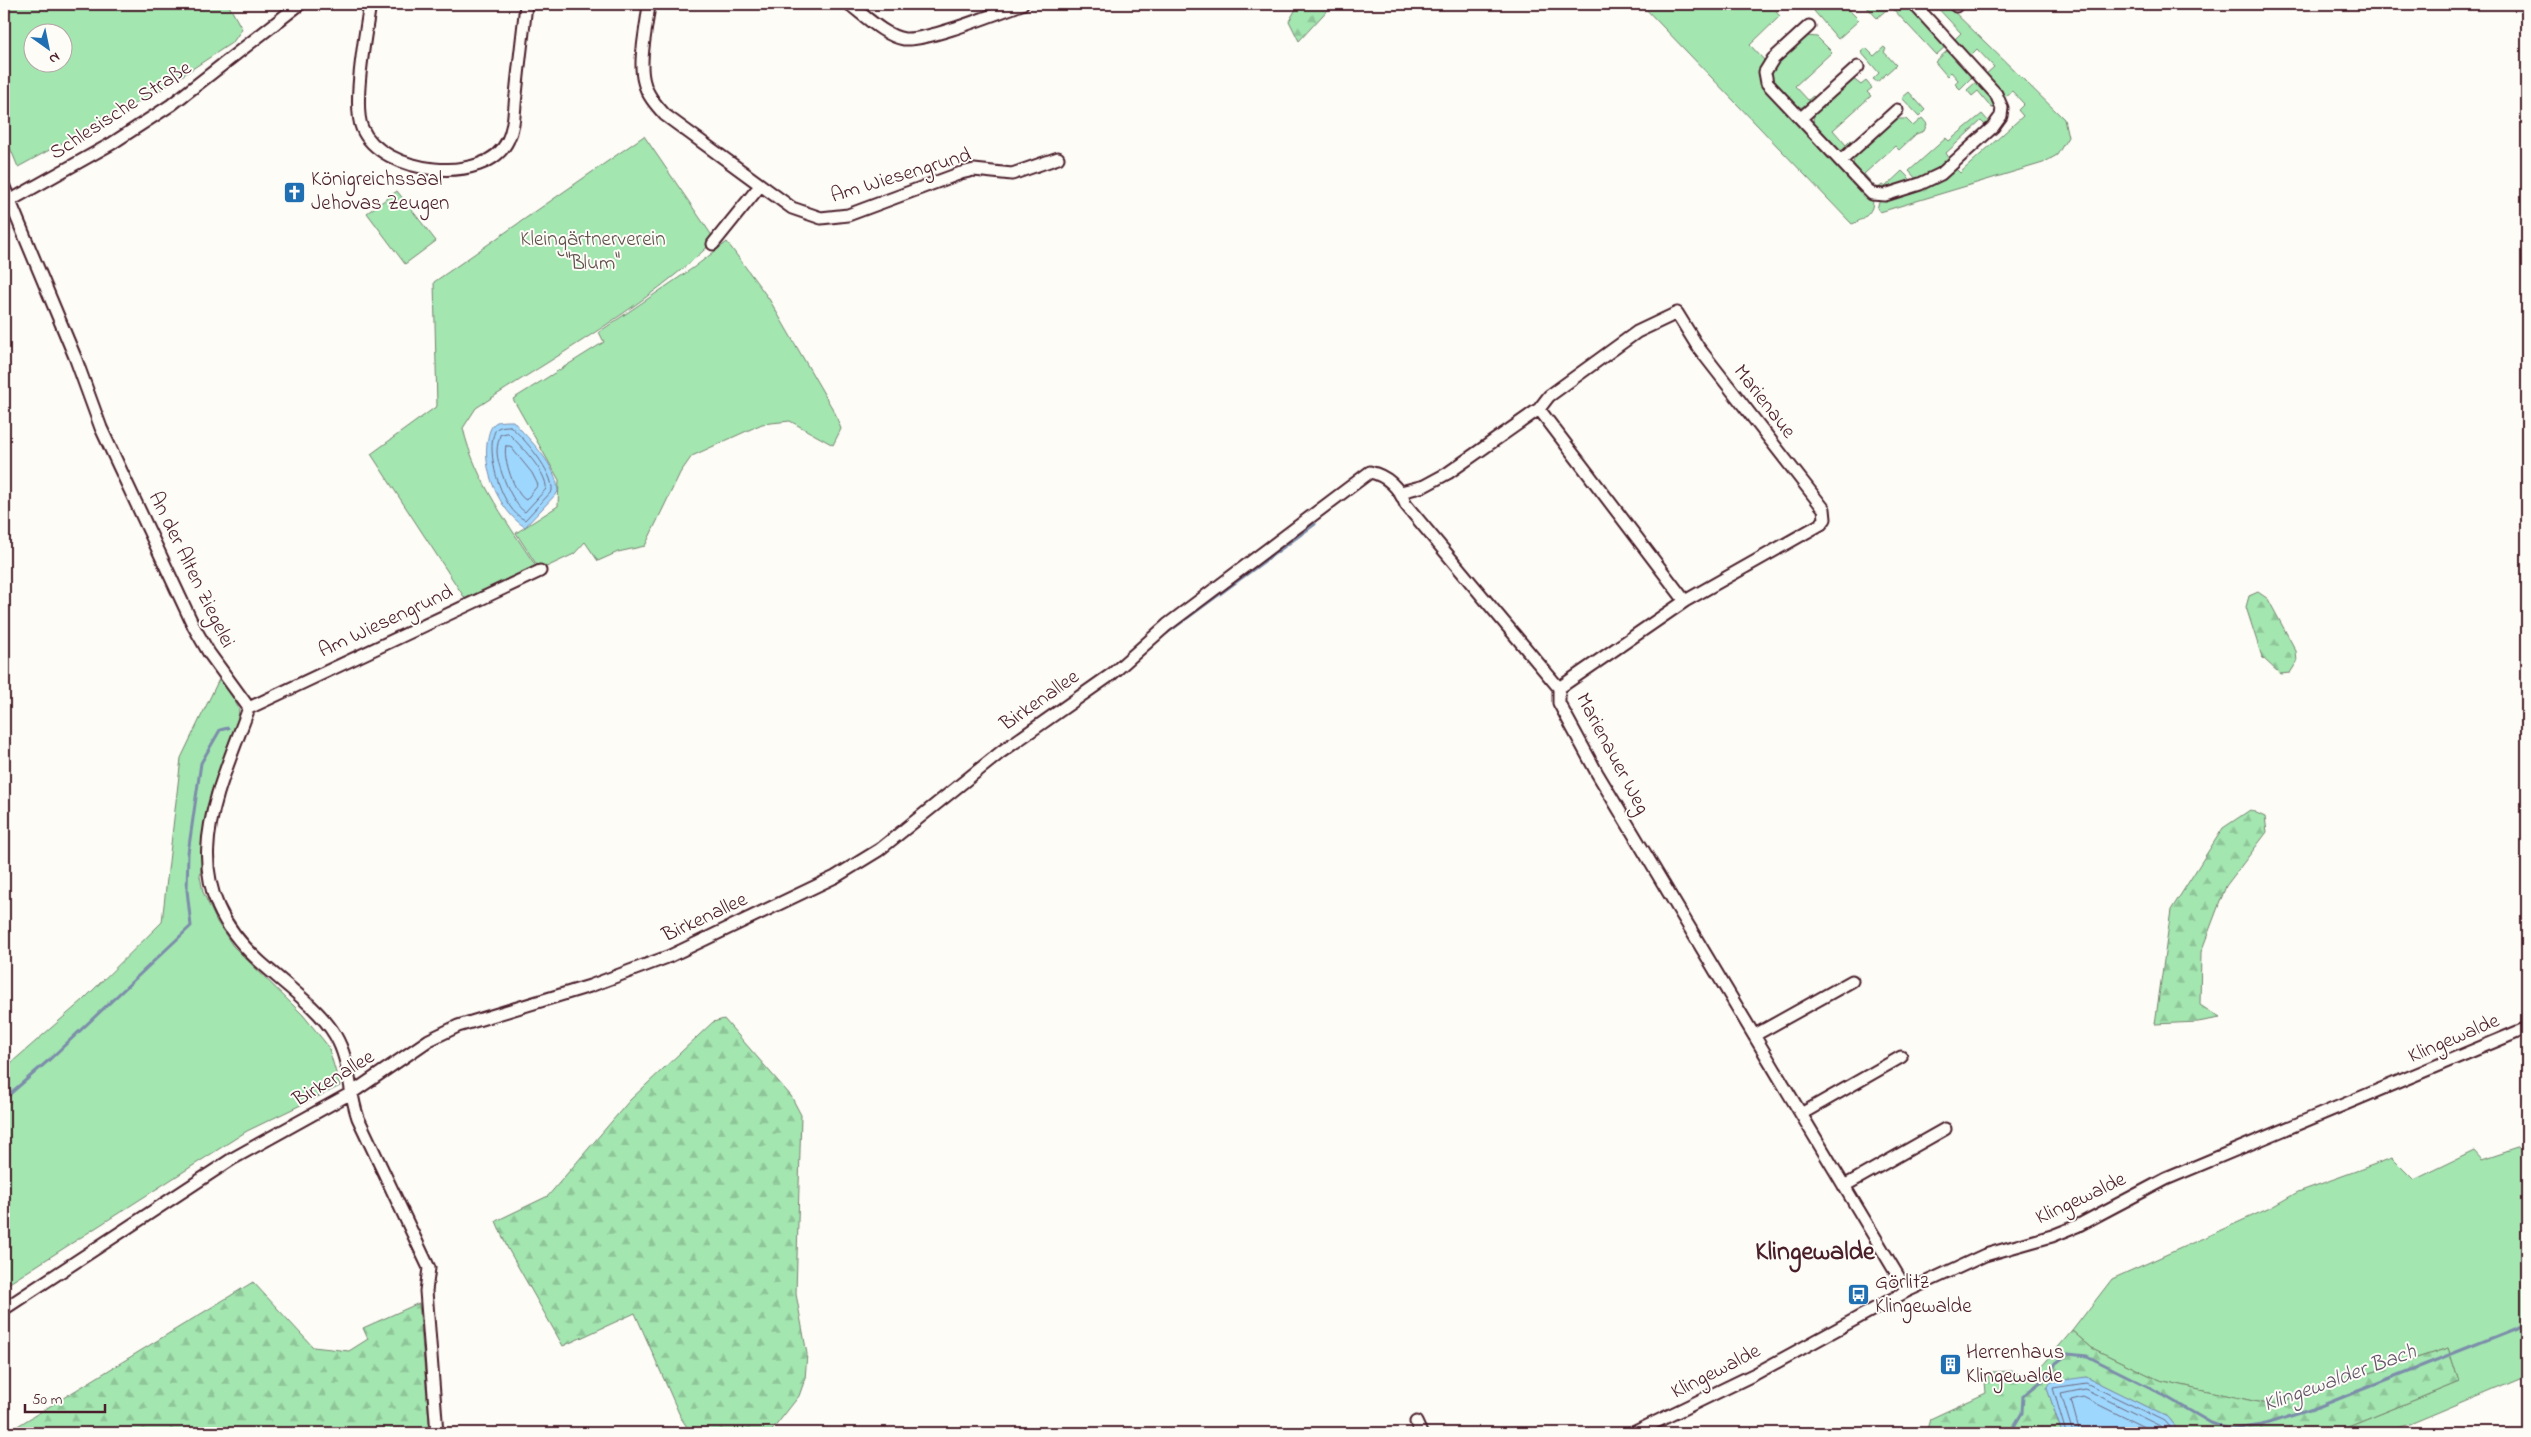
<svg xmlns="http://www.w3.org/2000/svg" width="2531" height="1437" font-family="'Indie Flower',sans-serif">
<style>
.green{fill:#a3e6b0;stroke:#76826e;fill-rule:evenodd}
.forest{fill:url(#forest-firs);stroke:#76826e}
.water{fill:#9ed7fe;stroke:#7c8daa}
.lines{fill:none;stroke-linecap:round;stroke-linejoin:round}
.shore{stroke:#6c697f;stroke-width:1}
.stream{stroke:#7c8daa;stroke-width:3}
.street-casing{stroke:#4a1f2b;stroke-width:15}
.street{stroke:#fdfcf7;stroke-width:11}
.labels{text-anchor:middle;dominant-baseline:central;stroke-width:4;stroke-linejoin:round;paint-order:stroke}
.street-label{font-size:21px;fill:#4a1f2b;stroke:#fdfcf7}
.poi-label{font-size:21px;fill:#4a1f2b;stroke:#fdfcf7;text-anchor:start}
.park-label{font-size:21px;fill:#60514c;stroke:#fdfcf7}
.water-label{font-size:22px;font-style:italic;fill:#63566a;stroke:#fdfcf7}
.district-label{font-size:26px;font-weight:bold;fill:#4a1f2b;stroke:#fdfcf7}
</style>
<defs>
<pattern id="forest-firs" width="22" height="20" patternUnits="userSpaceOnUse" patternTransform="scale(1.25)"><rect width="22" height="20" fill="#a3e6b0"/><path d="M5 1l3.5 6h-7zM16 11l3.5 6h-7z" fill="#8ec598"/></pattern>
</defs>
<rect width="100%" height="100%" fill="#fdfcf7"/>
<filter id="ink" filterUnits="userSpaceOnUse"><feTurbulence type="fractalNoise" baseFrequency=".02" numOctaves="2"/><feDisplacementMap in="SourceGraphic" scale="10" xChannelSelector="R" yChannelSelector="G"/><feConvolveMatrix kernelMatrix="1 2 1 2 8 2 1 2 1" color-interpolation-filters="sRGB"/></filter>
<g filter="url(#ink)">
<path class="green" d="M 4,4 L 228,4 L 242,29 L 233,42 L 162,89 L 18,167 L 4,133 ZM 32,32 L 62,32 L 62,62 L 32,62 Z
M 1641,4 L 1784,4 L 1776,12 L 1780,16 L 1750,45 L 1764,60 L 1760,74 L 1872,198 C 1876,211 1863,220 1852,224 Z
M 1823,4 L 1843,4 L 1859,20 L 1838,39 L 1814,11 Z
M 1864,4 L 1893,4 L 1877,18 Z
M 1898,4 L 1906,4 L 1946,46 L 1936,55 L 1893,9 Z
M 1934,4 L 1946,4 L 2064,119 L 2068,137 L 2057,155 L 2043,163 L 1880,212 L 1877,208 L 1880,200 L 1935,183 L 1955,168 L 1960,173 L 2023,116 L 2018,110 L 2024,104 L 2012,91 L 2005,97 L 1985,75 L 1994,67 L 1977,49 L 1971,55 L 1966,55 L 1954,40 L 1961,33 Z
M 1807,36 L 1817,37 L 1832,52 L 1795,86 L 1808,100 L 1813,96 L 1815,98 L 1851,65 L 1853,66 L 1808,106 L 1796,108 L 1772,84 L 1770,73 L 1775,64 Z
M 1884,47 L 1886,49 L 1884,52 L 1896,65 L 1877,82 L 1873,79 L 1879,73 L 1861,52 L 1866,48 L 1874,56 Z
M 1949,49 L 1973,76 L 1960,89 L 1955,84 L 1958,80 L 1951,72 L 1947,76 L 1935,62 Z
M 1852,78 L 1861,85 L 1866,81 L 1872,88 L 1867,92 L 1871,96 L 1833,130 L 1846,145 L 1851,140 L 1854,142 L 1842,152 L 1816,127 L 1813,120 L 1815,111 Z
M 1976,82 L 1980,82 L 1998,102 L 1997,108 L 1992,108 L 1978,91 L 1972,96 L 1967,90 Z
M 1909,92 L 1925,110 L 1919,116 L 1902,98 Z
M 1982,114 L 1989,122 L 1985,125 L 1981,121 L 1946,153 L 1949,158 L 1936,173 L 1917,180 L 1909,171 L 1946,138 L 1949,141 Z
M 1922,118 L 1927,124 L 1924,131 L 1916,134 L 1899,150 L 1895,146 L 1864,174 L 1877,189 L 1882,185 L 1885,187 L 1902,171 L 1912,181 L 1877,191 C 1870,185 1860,178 1855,169 C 1845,153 1884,128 1895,119 L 1906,119 L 1913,126 Z
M 644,136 L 715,240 C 645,307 557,355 476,408 L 463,428 C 475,481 510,526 539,571 L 468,603 L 371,454 L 437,406 L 434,282 Z
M 397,191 L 436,241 L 405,264 L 367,213 Z
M 727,242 L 769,299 L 835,413 L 841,429 L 833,445 L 790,421 L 762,424 L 692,456 L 680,473 L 645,546 L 618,552 L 598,561 L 585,542 L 574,554 L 540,570 L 516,533 L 558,506 L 559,480 L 513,399 L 604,342 L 599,332 L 693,268 Z
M 221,675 L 239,709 L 237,729 L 211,793 L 200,876 L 203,892 L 217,922 L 233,946 L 303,1015 L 328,1046 L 340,1086 L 247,1131 L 8,1284 L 4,1277 L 4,1069 L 82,1001 L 162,922 L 181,758 Z
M 2527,1145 L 2527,1375 L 2410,1424 L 2380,1433 L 2324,1433 L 2343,1429 L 2459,1382 L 2448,1348 L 2271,1405 L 2159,1380 L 2092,1348 L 2072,1331 L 2112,1279 L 2270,1208 L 2298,1192 L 2392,1158 L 2414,1180 L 2474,1151 L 2482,1160 Z"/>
<path class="forest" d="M 1299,4 L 1333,4 L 1299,41 L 1289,21 Z
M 2258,592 L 2268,599 L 2296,651 L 2297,662 L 2290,673 L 2280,674 L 2262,657 L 2246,607 L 2249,596 Z
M 2250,810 L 2265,817 L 2267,832 L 2226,886 L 2201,952 L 2200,1005 L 2220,1018 L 2198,1022 L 2155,1024 L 2171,910 L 2223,828 Z
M 724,1019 L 791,1096 L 801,1115 L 796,1294 L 807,1354 L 805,1379 L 799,1396 L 770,1433 L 691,1433 L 681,1418 L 635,1313 L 563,1346 L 507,1247 L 496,1221 L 548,1196 L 630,1100 L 713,1022 Z
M 253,1282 L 313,1347 L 349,1351 L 368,1339 L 363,1328 L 419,1303 L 430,1433 L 6,1433 Z
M 2072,1331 L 2092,1348 L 2159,1380 L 2271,1405 L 2448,1348 L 2459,1382 L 2343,1429 L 2324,1433 L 2180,1433 L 2167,1417 L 2086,1377 L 2047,1388 L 2062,1433 L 1926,1433 L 1930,1419 L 1986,1393 L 1985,1382 L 1991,1372 L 2012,1371 L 2030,1380 Z"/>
<path class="water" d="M 513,421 C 530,441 557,464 558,492 L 525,527 C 499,511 481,468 488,438 C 489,432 491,425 497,422 C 502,421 508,421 513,421 Z
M 2086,1377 L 2167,1417 L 2180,1433 L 2062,1433 L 2047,1388 L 2051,1382 Z"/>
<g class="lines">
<path class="shore" d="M 510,426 C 524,438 554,472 552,491 L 525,520 C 502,510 488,459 493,437 C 494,434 495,429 498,428 C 501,426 507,426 510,426 Z
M 508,433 C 519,444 548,473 546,489 L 525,512 C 512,504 497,466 497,451 C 497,445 499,440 500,435 Z
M 506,446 L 510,446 L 532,473 L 538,485 L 526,500 C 515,495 502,457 506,446 Z
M 2066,1433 L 2053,1388 L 2086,1383 L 2164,1421 L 2174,1433
M 2073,1433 L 2061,1394 L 2085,1389 L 2160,1426 L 2166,1433
M 2080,1433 L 2071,1400 L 2083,1397 L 2156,1433"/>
<path class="stream" d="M 1160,638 L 1315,524
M 4,1099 L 49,1060 L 191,926 L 187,890 L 188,853 L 201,763 L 220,730 L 228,728
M 2010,1433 L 2022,1413 L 2023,1396 L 2048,1376 L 2056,1363 L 2068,1354 L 2087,1356 L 2151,1388 L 2211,1423 L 2231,1430 L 2262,1425 L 2313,1409 L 2527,1324"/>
<defs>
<path id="street" d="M 370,4 C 366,31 352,105 362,128 C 381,174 486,187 508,140 C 515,126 514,109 516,95 C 519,64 523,34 526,4
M 649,4 C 647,26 638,61 644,82 C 647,95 656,105 665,115 L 792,208 L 821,218 L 848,215 L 961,173 L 974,170 L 1012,174 L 1058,158
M 849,4 C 864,15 885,36 904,39 C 928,41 997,13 1022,4
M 1954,4 L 1956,6
M 1809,26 L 1773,59 L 1765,72 L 1767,83 L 1867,189 L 1872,194 L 1885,195 L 1920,184 L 1941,174 L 1993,127 L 2001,116 L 2002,108 L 1996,94 L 1914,4
M 1801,118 L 1858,67
M 1842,160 L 1897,110
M 4,187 L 75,357 L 101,428 L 194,627 L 209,653 L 249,708 C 214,802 172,881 259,961 C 283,983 319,1008 335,1035 C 351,1062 348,1090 358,1118 L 429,1268 L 426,1291 L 437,1433
M 4,204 L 111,144 L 171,105 L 300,4
M 713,244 L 759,187
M 1539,409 L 1685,601
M 1401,492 L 1424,486 L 1448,473 L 1539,409 L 1549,396 L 1637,332 L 1677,313 L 1698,347 L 1824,509 L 1825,519 L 1821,524 L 1685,601 L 1559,688
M 249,708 L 540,571
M 1755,1035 L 1852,981
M 1801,1114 L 1901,1057
M 1844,1186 L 1945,1129
M 4,1309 L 232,1159 L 353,1092 L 429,1040 L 458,1026 L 590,986 L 670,956 L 835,877 L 879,850 L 1001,752 L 1112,674 L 1167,625 L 1370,472 C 1388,476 1399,488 1406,505 L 1559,688 L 1559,703 L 1597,773 L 1907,1291
M 1416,1422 L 1421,1433
M 1633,1433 L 1755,1374 L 1907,1291 L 1985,1255 L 2052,1236 L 2077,1226 L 2166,1179 L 2527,1028"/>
</defs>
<use href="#street" class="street-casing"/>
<use href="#street" class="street"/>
</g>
</g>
<defs>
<symbol id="church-square" viewBox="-11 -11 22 22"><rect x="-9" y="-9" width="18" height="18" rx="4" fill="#1f6fb2" stroke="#fdfcf7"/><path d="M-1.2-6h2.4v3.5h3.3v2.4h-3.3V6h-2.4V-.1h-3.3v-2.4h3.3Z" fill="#fff"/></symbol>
<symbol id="bus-square" viewBox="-11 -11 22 22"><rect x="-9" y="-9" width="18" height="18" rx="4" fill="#1f6fb2" stroke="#fdfcf7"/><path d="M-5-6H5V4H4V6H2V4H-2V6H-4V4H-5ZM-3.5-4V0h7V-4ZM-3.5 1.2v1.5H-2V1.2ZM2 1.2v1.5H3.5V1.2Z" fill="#fff"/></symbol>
<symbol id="building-square" viewBox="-11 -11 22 22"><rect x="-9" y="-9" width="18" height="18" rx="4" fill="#1f6fb2" stroke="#fdfcf7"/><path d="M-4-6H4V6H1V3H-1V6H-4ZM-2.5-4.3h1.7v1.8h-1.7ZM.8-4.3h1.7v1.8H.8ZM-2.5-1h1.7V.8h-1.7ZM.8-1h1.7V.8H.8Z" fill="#fff"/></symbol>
</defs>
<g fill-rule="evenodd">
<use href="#church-square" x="282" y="180" width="25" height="25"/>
<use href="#bus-square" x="1846" y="1282" width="25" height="25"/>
<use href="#building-square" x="1938" y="1352" width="25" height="25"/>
</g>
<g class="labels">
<g class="street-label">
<text transform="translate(121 111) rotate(-33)">Schlesische Straße</text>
<text transform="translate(901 176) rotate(-17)">Am Wiesengrund</text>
<text transform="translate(1764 402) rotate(52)">Marienaue</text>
<text transform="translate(191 570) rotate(64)">An der Alten Ziegelei</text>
<text transform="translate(386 622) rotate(-25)">Am Wiesengrund</text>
<text transform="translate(1040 701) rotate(-35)">Birkenallee</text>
<text transform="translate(1612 754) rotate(62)">Marienauer Weg</text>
<text transform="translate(705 918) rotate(-25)">Birkenallee</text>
<text transform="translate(2454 1039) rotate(-23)">Klingewalde</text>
<text transform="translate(334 1079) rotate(-31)">Birkenallee</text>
<text transform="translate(2081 1199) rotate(-25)">Klingewalde</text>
<text transform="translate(1716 1372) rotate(-27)">Klingewalde</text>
</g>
<g class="poi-label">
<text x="311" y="180">Königreichssaal<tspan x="311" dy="24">Jehovas Zeugen</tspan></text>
<text x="1875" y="1283">Görlitz<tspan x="1875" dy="24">Klingewalde</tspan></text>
<text x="1966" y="1353">Herrenhaus<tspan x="1966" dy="24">Klingewalde</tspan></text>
</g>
<g class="park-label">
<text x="593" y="240">Kleingärtnerverein<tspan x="593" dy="24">"Blum"</tspan></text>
</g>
<g class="water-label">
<text transform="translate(2340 1379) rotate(-20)">Klingewalder Bach</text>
</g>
<g class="district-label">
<text x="1815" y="1253">Klingewalde</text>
</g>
</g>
<rect width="2531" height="1437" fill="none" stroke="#fdfcf7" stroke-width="20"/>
<rect x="10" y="10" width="2511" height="1417" fill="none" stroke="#4a1f2b" stroke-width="2" filter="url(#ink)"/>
<g transform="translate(48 48) rotate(147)"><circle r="24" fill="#fdfcf7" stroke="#b5a4a5"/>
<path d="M0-4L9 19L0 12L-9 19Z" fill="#1f6fb2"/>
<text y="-8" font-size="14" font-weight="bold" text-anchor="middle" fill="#4a1f2b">N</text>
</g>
<path d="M25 1404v8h80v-8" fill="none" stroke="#4a1f2b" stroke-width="2.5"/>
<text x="32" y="1404" font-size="15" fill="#4a1f2b" stroke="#fdfcf7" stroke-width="4" paint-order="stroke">50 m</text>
</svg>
